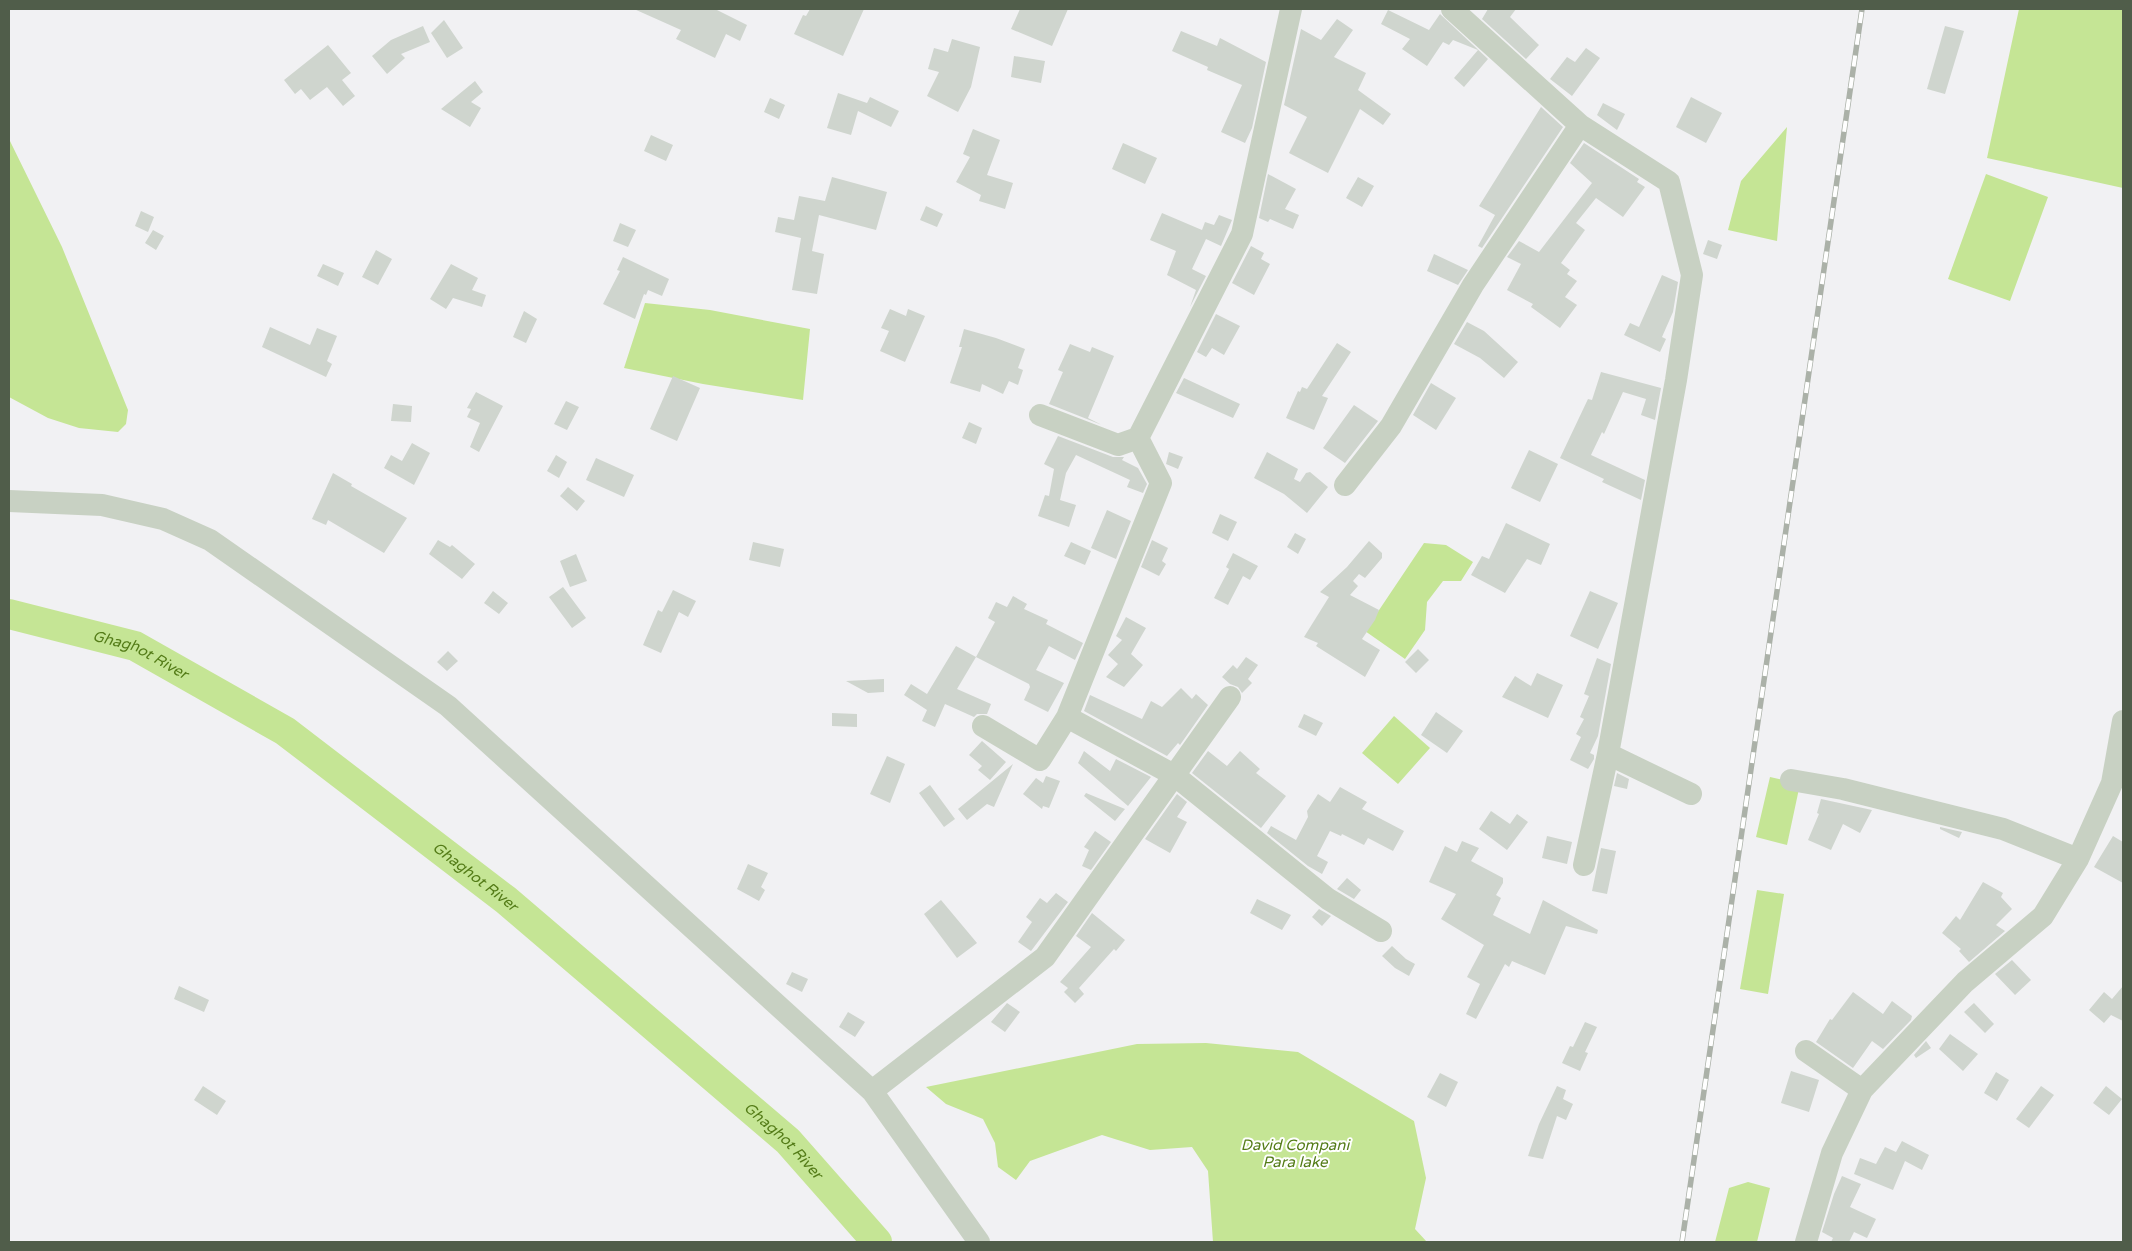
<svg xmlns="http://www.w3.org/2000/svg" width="2132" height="1251" font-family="'Varela Round',sans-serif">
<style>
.water{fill:#c5e595}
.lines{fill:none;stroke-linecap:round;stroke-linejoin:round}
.river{stroke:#c5e595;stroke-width:30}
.building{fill:#cfd5ce}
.minor{stroke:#c8d1c3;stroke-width:22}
.rail-casing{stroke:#abb1a8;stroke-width:5.5}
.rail{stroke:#fff;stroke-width:4;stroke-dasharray:11;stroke-linecap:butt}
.labels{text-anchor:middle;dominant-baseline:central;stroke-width:4;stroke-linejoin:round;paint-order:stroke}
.water-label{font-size:15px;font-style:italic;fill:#547c18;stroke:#fff}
</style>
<rect width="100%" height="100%" fill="#f1f1f3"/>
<path class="water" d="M 2019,9 L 2123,9 L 2123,188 L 1987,158 Z
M 1787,127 L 1777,241 L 1728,230 L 1741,181 Z
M 9,139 L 62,247 L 128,410 L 126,424 L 118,432 L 79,428 L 48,418 L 9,397 Z
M 1986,174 L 2048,197 L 2010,301 L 1948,279 Z
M 645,303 L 710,310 L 810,329 L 803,400 L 703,384 L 624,368 Z
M 1424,543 L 1446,545 L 1473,562 L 1461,581 L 1443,581 L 1427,602 L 1425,630 L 1405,659 L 1365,631 Z
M 1394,716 L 1430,748 L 1398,784 L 1362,753 Z
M 1770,777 L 1800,784 L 1787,845 L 1756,837 Z
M 1757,890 L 1784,894 L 1768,994 L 1740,989 Z
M 1206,1043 L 1298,1052 L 1414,1121 L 1426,1178 L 1415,1229 L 1427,1242 L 1213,1242 L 1208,1171 L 1192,1147 L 1150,1150 L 1102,1135 L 1030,1161 L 1016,1180 L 998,1167 L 995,1143 L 983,1119 L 946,1104 L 926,1087 L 1137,1044 Z
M 1748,1182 L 1770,1188 L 1757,1242 L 1715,1242 L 1729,1188 Z"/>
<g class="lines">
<path class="river" id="s1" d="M 9,614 L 135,646 L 285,731 L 506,900 L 788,1141 L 877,1242"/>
</g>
<path class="building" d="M 634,9 L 715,9 L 747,25 L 740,41 L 726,34 L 715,58 L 676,39 L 681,30 Z
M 810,9 L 864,9 L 843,56 L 794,34 L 803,15 L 806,16 Z
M 1020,9 L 1068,9 L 1052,46 L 1011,29 Z
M 1488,9 L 1516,9 L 1510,17 L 1539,45 L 1526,59 L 1482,19 Z
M 1388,10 L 1429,30 L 1440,14 L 1488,59 L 1464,87 L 1454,78 L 1478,50 L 1453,40 L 1449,45 L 1443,42 L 1427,66 L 1402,49 L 1410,39 L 1381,24 Z
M 1337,19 L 1353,30 L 1334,57 L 1366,73 L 1358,90 L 1391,114 L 1383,125 L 1360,109 L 1328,173 L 1289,153 L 1307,117 L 1284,105 L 1301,29 L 1321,40 Z
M 444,20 L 463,48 L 447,58 L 431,33 Z
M 423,26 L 430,42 L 401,54 L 405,58 L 387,74 L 372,56 L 391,40 Z
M 1945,26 L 1964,31 L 1945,94 L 1927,89 Z
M 1181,31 L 1217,46 L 1220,38 L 1266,62 L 1252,128 L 1245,143 L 1221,132 L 1242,85 L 1207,70 L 1208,67 L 1172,51 Z
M 952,39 L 980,47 L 971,87 L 958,112 L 927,96 L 939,72 L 928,69 L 934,48 L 948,52 Z
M 328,45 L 351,73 L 342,80 L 355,96 L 343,106 L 327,87 L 310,100 L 301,89 L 295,94 L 284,80 Z
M 1586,48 L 1600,58 L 1572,96 L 1550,79 L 1567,57 L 1575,62 Z
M 1014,56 L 1045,61 L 1041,83 L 1011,77 Z
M 475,81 L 483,92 L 471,102 L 481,108 L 470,127 L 441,109 Z
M 838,93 L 867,103 L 870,97 L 899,111 L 891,127 L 858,111 L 851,135 L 827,128 Z
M 1691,97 L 1722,113 L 1706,143 L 1676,127 Z
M 770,98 L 785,105 L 779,119 L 764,112 Z
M 1603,103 L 1625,114 L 1617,130 L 1597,115 Z
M 1541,107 L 1563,127 L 1482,248 L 1478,246 L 1495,215 L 1479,206 Z
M 973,129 L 1000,140 L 987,175 L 1013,183 L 1005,209 L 979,201 L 981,195 L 956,182 L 970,157 L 963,154 Z
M 651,135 L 673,145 L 666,161 L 644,151 Z
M 1123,143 L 1157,158 L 1145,184 L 1112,169 Z
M 1584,143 L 1639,179 L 1637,182 L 1645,187 L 1623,217 L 1596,198 L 1576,223 L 1585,230 L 1561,263 L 1570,270 L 1567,274 L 1577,281 L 1565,297 L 1577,305 L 1560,328 L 1531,307 L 1533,304 L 1507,290 L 1521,264 L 1507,257 L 1519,241 L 1539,252 L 1592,183 L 1570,163 Z
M 1268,174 L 1296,189 L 1285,209 L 1299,215 L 1293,229 L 1270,219 L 1268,222 L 1259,218 Z
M 832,177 L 887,192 L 876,230 L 819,215 L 812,251 L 824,254 L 817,294 L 792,290 L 801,238 L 775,232 L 778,217 L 794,220 L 799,196 L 825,201 Z
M 1358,177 L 1374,186 L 1362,207 L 1346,198 Z
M 926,206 L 943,214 L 937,227 L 920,220 Z
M 141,211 L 154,217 L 148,232 L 135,226 Z
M 1162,213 L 1202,230 L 1205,222 L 1214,225 L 1219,215 L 1232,220 L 1221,246 L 1206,239 L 1192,269 L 1206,276 L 1190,307 L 1196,290 L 1167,275 L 1176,251 L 1150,240 Z
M 620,223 L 636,230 L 628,247 L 613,241 Z
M 153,230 L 164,236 L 156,250 L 145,243 Z
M 1708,240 L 1722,245 L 1717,259 L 1703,254 Z
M 1251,246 L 1264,253 L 1261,259 L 1270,264 L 1254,295 L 1232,283 Z
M 376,250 L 392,259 L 378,285 L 362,277 Z
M 1434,254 L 1468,270 L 1458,285 L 1427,271 Z
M 623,257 L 669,279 L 662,296 L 648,290 L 646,295 L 644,294 L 635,319 L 603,304 L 620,271 L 617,270 Z
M 323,264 L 344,273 L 338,286 L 317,276 Z
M 451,264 L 478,278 L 472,290 L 486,295 L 482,307 L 453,298 L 446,309 L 430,299 Z
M 1662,275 L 1678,282 L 1673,312 L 1662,337 L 1666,339 L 1660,352 L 1624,335 L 1630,323 L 1639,327 Z
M 890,309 L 906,316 L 908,309 L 925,316 L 905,362 L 880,351 L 889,331 L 881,328 Z
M 524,311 L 537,319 L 526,343 L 513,337 Z
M 1216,314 L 1240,326 L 1224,355 L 1212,348 L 1206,357 L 1197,352 Z
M 1467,322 L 1484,331 L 1518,362 L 1504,378 L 1480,358 L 1454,344 Z
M 270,327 L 310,345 L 317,328 L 337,336 L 327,361 L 332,364 L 326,377 L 262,347 Z
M 964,329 L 996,338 L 1025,349 L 1018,368 L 1023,370 L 1018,385 L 1009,381 L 1003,394 L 982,384 L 980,392 L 950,383 L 962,347 L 959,347 Z
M 1337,343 L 1351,352 L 1322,396 L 1328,398 L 1314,430 L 1286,418 L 1298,391 L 1300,392 L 1302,387 L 1307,389 Z
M 1070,344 L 1090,352 L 1092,347 L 1114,356 L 1088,418 L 1102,425 L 1049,404 L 1063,372 L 1058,370 Z
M 1601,372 L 1661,388 L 1655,420 L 1641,415 L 1646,399 L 1623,392 L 1604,434 L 1602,432 L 1591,455 L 1645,480 L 1641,500 L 1602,482 L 1604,479 L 1560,458 L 1588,399 L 1592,400 Z
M 673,376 L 700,388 L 677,441 L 650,429 Z
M 1184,378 L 1240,404 L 1233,418 L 1176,393 Z
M 1431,383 L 1456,398 L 1436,430 L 1413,415 Z
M 476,392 L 503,406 L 479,452 L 470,447 L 480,423 L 467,417 L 471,409 L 467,408 Z
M 566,401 L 579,407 L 567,430 L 554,424 Z
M 393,404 L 412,406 L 411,422 L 391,421 Z
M 1354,405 L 1378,421 L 1345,463 L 1323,448 Z
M 969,422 L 982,428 L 976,444 L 962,438 Z
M 1058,436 L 1113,457 L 1124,457 L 1122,460 L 1138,468 L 1147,484 L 1143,493 L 1127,487 L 1130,480 L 1076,455 L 1066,473 L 1060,500 L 1076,505 L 1069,527 L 1038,516 L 1045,495 L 1049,496 L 1054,469 L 1044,464 Z
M 412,443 L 430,453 L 414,485 L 384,468 L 391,455 L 402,461 Z
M 1529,450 L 1558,464 L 1540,502 L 1511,488 Z
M 1169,452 L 1183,457 L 1178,469 L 1166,464 Z
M 1267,452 L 1298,469 L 1294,479 L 1300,482 L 1306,473 L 1310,472 L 1328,487 L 1307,513 L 1284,494 L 1254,478 Z
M 556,455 L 567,462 L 559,478 L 547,471 Z
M 596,458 L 634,475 L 624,497 L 586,480 Z
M 333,473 L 352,484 L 351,486 L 407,518 L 384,553 L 328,520 L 326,525 L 312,519 Z
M 568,487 L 585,501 L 577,511 L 560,496 Z
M 1107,510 L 1131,521 L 1116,559 L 1091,548 Z
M 1220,514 L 1237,522 L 1228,541 L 1212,533 Z
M 1506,523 L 1550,544 L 1541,565 L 1527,559 L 1505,593 L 1471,575 L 1482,556 L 1489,559 Z
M 1295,533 L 1306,539 L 1298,554 L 1287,547 Z
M 438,540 L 450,547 L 452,545 L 475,564 L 462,579 L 429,554 Z
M 1152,540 L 1168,548 L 1162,561 L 1166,564 L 1159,576 L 1141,567 Z
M 1369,541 L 1382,553 L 1382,558 L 1365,578 L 1359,574 L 1353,581 L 1358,586 L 1350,595 L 1379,610 L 1375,620 L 1362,639 L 1380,650 L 1365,677 L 1316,646 L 1318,643 L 1304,637 L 1329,597 L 1320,592 L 1347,567 Z
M 753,542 L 784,549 L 780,567 L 749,560 Z
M 1071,542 L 1091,551 L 1085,565 L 1064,556 Z
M 1233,553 L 1258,566 L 1250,580 L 1243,576 L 1228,605 L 1214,598 L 1229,569 L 1226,567 Z
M 576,554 L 587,581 L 570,587 L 560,561 Z
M 563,587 L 586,618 L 572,628 L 549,597 Z
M 673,590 L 696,601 L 688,617 L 679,612 L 661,653 L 643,645 L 658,610 L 662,612 Z
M 493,591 L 508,603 L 499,614 L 484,603 Z
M 1590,591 L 1618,603 L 1598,649 L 1570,636 Z
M 1013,596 L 1027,604 L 1024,609 L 1048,620 L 1046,624 L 1083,643 L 1075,660 L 1049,646 L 1036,670 L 1064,683 L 1048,712 L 1024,700 L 1030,687 L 1029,684 L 976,657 L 995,622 L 988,618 L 996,602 L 1007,607 Z
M 1126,617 L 1146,628 L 1131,654 L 1143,665 L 1124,687 L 1106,677 L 1118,664 L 1108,655 L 1122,640 L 1116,636 Z
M 956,646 L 976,657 L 957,689 L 991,704 L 987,714 L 977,714 L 974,717 L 945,704 L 935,727 L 922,721 L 927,710 L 904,695 L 911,684 L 927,694 Z
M 1418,649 L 1429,660 L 1416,673 L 1405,662 Z
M 448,651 L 458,661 L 447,671 L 437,662 Z
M 1246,657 L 1258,665 L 1248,679 L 1252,683 L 1242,693 L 1238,687 L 1230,684 L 1222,677 L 1233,665 L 1237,669 Z
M 1597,658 L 1611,664 L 1598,736 L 1590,753 L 1594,755 L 1594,759 L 1588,769 L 1570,760 L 1581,737 L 1576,734 L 1584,719 L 1580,717 L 1589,696 L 1584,694 Z
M 1537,673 L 1563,685 L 1548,718 L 1502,697 L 1515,676 L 1531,686 Z
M 884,679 L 884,692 L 868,693 L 846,681 Z
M 1181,688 L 1192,699 L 1196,694 L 1208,705 L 1180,745 L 1178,743 L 1167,756 L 1084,711 L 1090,695 L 1142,719 L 1151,701 L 1162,707 Z
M 1436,712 L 1463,731 L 1447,753 L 1421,735 Z
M 832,713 L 857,714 L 857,727 L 832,726 Z
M 1304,714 L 1323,723 L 1316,736 L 1298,727 Z
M 982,741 L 1006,762 L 990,780 L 978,770 L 982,766 L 969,755 Z
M 1084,751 L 1110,771 L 1116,759 L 1151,777 L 1128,806 L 1078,763 Z
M 1208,751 L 1227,766 L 1240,751 L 1260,769 L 1256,773 L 1286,796 L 1261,828 L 1192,773 Z
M 887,756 L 905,764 L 890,803 L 870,794 Z
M 1013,764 L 994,807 L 987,804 L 967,820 L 958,809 Z
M 1617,773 L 1629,779 L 1627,789 L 1614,786 Z
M 1046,776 L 1060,781 L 1049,808 L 1043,806 L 1042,809 L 1023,794 L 1036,778 L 1043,783 Z
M 930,785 L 955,819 L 944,827 L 919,793 Z
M 1340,787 L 1367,802 L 1362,809 L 1404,831 L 1393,851 L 1368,838 L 1364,845 L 1342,834 L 1341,836 L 1330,831 L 1317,856 L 1328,862 L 1322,874 L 1308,866 L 1267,833 L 1271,826 L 1296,840 L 1308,817 L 1307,811 L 1318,794 L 1330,802 Z
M 1086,793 L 1125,809 L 1115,821 L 1084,796 Z
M 1177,794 L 1187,802 L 1177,817 L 1187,822 L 1170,853 L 1145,839 Z
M 1821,799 L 1872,810 L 1860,833 L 1843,824 L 1831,850 L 1808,840 L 1819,814 L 1817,813 Z
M 1491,811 L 1510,824 L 1517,814 L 1528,822 L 1507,850 L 1479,829 Z
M 1940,827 L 1962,832 L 1959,838 L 1940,829 Z
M 1095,831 L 1111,842 L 1091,870 L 1082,866 L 1089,850 L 1084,847 Z
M 1547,836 L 1572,842 L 1567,864 L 1542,858 Z
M 2113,836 L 2123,842 L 2123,883 L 2094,867 Z
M 1462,841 L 1479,848 L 1471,861 L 1503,878 L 1503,883 L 1496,895 L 1501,898 L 1493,915 L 1530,934 L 1543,900 L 1598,930 L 1597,934 L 1566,926 L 1545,975 L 1512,961 L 1509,967 L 1505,964 L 1476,1019 L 1466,1014 L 1480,984 L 1467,977 L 1484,945 L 1441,919 L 1456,894 L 1429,882 L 1445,846 L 1457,852 Z
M 1601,848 L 1616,851 L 1607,894 L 1592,891 Z
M 748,864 L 768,873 L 761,887 L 765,890 L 759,901 L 737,889 Z
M 1347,878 L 1361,890 L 1354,899 L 1337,889 Z
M 1983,882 L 2003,893 L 2001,897 L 2012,909 L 1996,925 L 2005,931 L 1969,962 L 1959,951 L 1961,949 L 1942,933 L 1956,916 L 1960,920 Z
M 1056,893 L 1068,902 L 1031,951 L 1018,942 L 1032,922 L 1026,917 L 1040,898 L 1047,903 Z
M 1257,899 L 1291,915 L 1282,930 L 1250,913 Z
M 941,900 L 977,943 L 957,958 L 924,914 Z
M 1319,909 L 1331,916 L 1322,926 L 1312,917 Z
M 1092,913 L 1125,940 L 1116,951 L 1114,949 L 1079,988 L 1084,994 L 1075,1003 L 1064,992 L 1068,988 L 1060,982 L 1091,947 L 1076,936 Z
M 1392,946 L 1406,959 L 1415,964 L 1409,976 L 1395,968 L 1382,956 Z
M 2012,960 L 2031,980 L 2015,995 L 1995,974 Z
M 792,972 L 808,979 L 802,992 L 786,984 Z
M 179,986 L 209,1000 L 204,1012 L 174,999 Z
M 2123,986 L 2123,1021 L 2111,1015 L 2104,1023 L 2089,1010 L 2104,992 L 2112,999 Z
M 1853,992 L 1883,1014 L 1892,1001 L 1912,1016 L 1911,1020 L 1883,1049 L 1872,1041 L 1853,1068 L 1816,1042 L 1830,1019 L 1832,1020 Z
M 1007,1003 L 1020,1012 L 1005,1032 L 991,1022 Z
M 1974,1003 L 1994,1024 L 1985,1033 L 1964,1012 Z
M 848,1012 L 865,1022 L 855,1037 L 839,1027 Z
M 1585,1022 L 1597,1027 L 1585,1052 L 1588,1053 L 1580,1071 L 1562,1063 L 1570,1046 L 1573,1047 Z
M 1950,1034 L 1978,1054 L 1963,1071 L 1939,1049 Z
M 1926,1041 L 1931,1048 L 1916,1058 L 1914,1055 Z
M 1791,1071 L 1819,1080 L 1809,1112 L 1781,1103 Z
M 1996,1072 L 2009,1080 L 1997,1101 L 1984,1093 Z
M 1440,1073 L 1458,1082 L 1446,1107 L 1427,1097 Z
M 203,1086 L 226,1101 L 217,1115 L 194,1100 Z
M 1557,1086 L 1566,1090 L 1563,1099 L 1573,1104 L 1566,1120 L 1557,1116 L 1543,1159 L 1528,1156 L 1539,1124 Z
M 2041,1086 L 2054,1095 L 2029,1128 L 2016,1119 Z
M 2106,1086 L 2122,1099 L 2109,1115 L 2093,1103 Z
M 1902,1141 L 1929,1155 L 1922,1170 L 1905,1161 L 1893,1190 L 1854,1174 L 1860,1158 L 1876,1164 L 1885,1147 L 1896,1152 Z
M 1842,1176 L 1861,1184 L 1850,1207 L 1876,1219 L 1867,1238 L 1854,1232 L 1849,1242 L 1831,1242 L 1833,1238 L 1822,1232 L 1834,1194 Z"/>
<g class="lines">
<path class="minor" d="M 1452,9 L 1580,125 L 1669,182 L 1692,275 L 1676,380 L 1608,754 L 1584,865
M 1040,415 L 1118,445 L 1138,438
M 1345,485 L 1391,426 L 1473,285 L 1580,125
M 9,501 L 102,505 L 163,519 L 210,540 L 448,706 L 872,1091 L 979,1242
M 1067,717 L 1174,775 L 1328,899 L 1381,931
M 983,726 L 1040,760 L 1067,717 L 1161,483 L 1138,438 L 1242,234 L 1291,9
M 1608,754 L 1691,794
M 1791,780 L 1843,789 L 2003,829 L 2078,859
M 1806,1051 L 1862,1090
M 872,1091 L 1045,957 L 1230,697
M 1806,1242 L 1832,1153 L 1862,1090 L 1965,982 L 2043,916 L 2078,859 L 2112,783 L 2123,721"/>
<defs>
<path id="rail" d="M 1682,1242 L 1862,9"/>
</defs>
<use href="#rail" class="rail-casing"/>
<use href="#rail" class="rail"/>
</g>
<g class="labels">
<g class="water-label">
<text stroke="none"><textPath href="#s1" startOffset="138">Ghaghot River</textPath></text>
<text stroke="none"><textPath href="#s1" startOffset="542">Ghaghot River</textPath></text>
<text stroke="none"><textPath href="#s1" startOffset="948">Ghaghot River</textPath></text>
<text x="1295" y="1145">David Compani<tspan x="1295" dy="17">Para lake</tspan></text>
</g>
</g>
<rect width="2132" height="1251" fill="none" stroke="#505d4a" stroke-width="20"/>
</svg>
